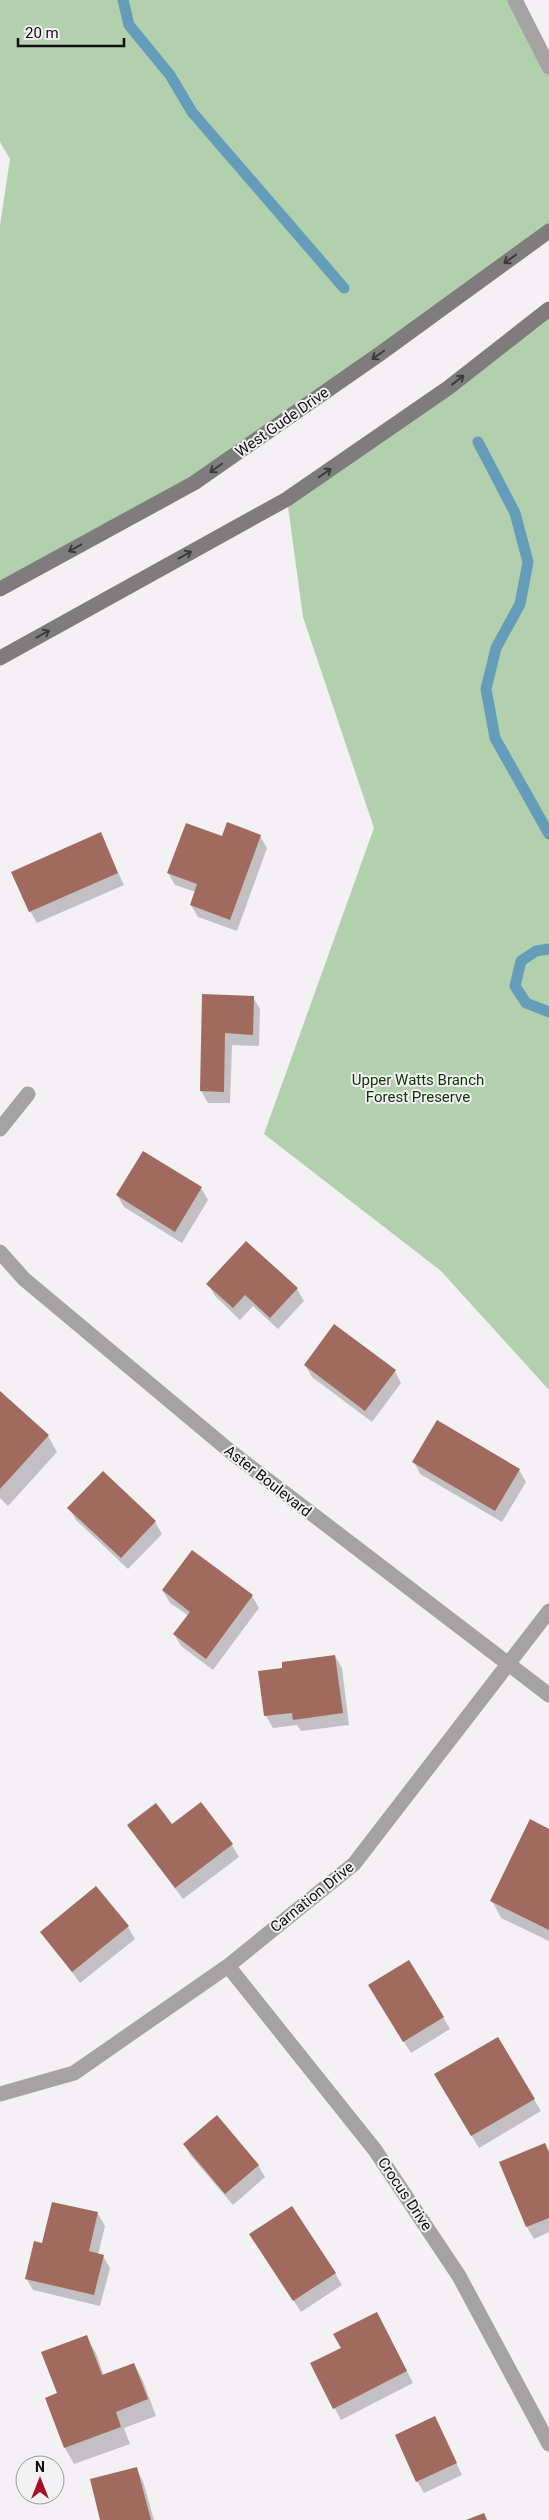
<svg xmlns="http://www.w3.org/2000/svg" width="549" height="2520" font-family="Roboto,sans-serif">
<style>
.green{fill:#b3d0ae}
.shadow{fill:#0003}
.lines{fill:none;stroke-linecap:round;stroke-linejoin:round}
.stream{stroke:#649cba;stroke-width:11}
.building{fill:#a16a5e}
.service{stroke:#a4a2a3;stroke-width:15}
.minor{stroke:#a4a2a3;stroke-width:15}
.secondary{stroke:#7f7c7d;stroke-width:15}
.oneway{stroke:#3c3b3b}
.labels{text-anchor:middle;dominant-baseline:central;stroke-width:4;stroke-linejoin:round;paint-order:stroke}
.street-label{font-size:15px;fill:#0f0f0f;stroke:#f3f1f4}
.park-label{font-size:15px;fill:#0d3306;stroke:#f3f1f4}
</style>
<rect width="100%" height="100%" fill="#f3f1f4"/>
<path class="green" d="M 0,0 L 516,0 L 549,68 L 549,231 L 194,483 L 0,589 L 0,225 L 10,159 L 0,142 Z
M 549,309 L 549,1390 L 441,1271 L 264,1134 L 374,828 L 303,617 L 287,499 Z"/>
<path class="shadow" d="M 100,834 L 124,885 L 37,923 L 30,911 Z
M 260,836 L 267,848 L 237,931 L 198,917 L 191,905 L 196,892 L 175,885 L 168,873 L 222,838 Z
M 204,996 L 253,997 L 260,1009 L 259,1046 L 232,1045 L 230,1103 L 208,1103 L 201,1091 Z
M 201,1188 L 208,1200 L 182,1243 L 124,1207 L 117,1195 Z
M 246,1242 L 297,1289 L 304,1301 L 278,1329 L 253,1306 L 240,1320 L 215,1296 L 208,1284 Z
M 305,1365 L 395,1371 L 401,1383 L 372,1422 L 312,1377 Z
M 0,1393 L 48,1436 L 57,1452 L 8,1506 L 0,1498 Z
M 414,1462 L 519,1470 L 526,1482 L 502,1522 L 420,1474 Z
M 69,1508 L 155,1522 L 162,1534 L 128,1569 L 76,1520 Z
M 193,1552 L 252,1596 L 259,1608 L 213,1670 L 181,1646 L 174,1634 L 189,1616 L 170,1603 L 163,1591 Z
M 335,1656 L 342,1668 L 349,1725 L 301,1731 L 297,1725 L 273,1728 L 266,1716 L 284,1669 Z
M 128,1826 L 171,1826 L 232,1845 L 239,1857 L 183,1899 Z
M 549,1830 L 549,1941 L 501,1918 L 492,1901 Z
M 128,1927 L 135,1939 L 80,1983 L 42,1932 Z
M 376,1998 L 443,2017 L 450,2029 L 411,2053 Z
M 497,2038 L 541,2111 L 479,2148 L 435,2075 Z
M 184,2144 L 258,2165 L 265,2177 L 233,2205 L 191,2156 Z
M 545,2144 L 549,2152 L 549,2232 L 534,2239 L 527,2227 Z
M 53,2203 L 98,2214 L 105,2226 L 98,2255 L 103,2256 L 110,2268 L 100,2306 L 33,2290 L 26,2278 L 43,2245 Z
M 258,2246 L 335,2273 L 342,2285 L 301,2312 Z
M 383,2325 L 413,2383 L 341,2420 L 311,2364 Z
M 86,2337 L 96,2353 L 104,2376 L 134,2364 L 143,2381 L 156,2416 L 124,2428 L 130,2444 L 74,2464 L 65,2448 L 47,2398 L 59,2394 Z
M 435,2418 L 462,2475 L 424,2493 L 417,2481 Z
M 136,2469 L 143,2481 L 154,2520 L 102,2520 Z"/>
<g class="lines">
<path class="stream" d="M 123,0 L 129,25 L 170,75 L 192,112 L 344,288
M 478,442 L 515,513 L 528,562 L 520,604 L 496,648 L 486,689 L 495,738 L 549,834
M 549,949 L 536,951 L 521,961 L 515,986 L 526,1003 L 549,1012"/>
</g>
<path class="building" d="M 227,822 L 261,835 L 230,920 L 190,905 L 197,884 L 167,873 L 186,823 L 222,836 Z
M 101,832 L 118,873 L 29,912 L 11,872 Z
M 202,994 L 254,996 L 253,1035 L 225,1033 L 224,1092 L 200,1091 Z
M 143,1151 L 202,1187 L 175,1232 L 116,1195 Z
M 246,1241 L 298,1288 L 270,1318 L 245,1295 L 233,1308 L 206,1284 Z
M 334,1324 L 396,1370 L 365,1411 L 304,1365 Z
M 0,1391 L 49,1435 L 0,1489 Z
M 437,1420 L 520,1469 L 495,1511 L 412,1462 Z
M 103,1471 L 156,1521 L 121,1558 L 67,1508 Z
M 192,1550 L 253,1595 L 206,1659 L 173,1634 L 190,1612 L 162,1590 Z
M 335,1655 L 343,1713 L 293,1720 L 292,1713 L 264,1716 L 258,1671 L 282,1668 L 282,1662 Z
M 201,1802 L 233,1844 L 175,1888 L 127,1825 L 156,1803 L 172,1824 Z
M 530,1819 L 549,1829 L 549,1930 L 490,1901 Z
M 96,1886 L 129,1926 L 72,1972 L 40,1932 Z
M 409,1960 L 444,2017 L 403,2042 L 368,1985 Z
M 498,2037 L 535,2099 L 471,2136 L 434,2074 Z
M 217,2115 L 259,2165 L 225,2194 L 183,2144 Z
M 545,2143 L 549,2152 L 549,2218 L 526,2227 L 499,2162 Z
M 52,2202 L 98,2212 L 89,2251 L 104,2255 L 94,2295 L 25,2279 L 34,2241 L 42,2243 Z
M 292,2206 L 336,2273 L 293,2301 L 249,2234 Z
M 377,2312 L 407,2371 L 333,2409 L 310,2363 L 341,2348 L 333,2334 Z
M 87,2335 L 102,2375 L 134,2363 L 148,2399 L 116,2412 L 121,2427 L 64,2448 L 45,2398 L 57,2393 L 41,2352 Z
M 435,2416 L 457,2463 L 416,2482 L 395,2435 Z
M 137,2467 L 151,2520 L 100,2520 L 90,2479 Z
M 484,2513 L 487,2520 L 466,2520 Z"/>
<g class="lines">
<path class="service" d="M 515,0 L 549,67"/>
<path class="minor" d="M 0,1129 L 28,1094
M 0,1252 L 24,1279 L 231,1452 L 549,1695
M 228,1966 L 375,2150 L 459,2276 L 549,2444
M 0,2094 L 74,2073 L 228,1966 L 354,1864 L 549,1611"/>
<path class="secondary" d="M 0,589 L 194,483 L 381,353 L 549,231
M 0,658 L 287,499 L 448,388 L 549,309"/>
</g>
<defs><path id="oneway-shaft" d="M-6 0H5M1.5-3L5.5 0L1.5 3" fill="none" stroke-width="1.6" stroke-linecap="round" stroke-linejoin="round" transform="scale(1.25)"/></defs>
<g class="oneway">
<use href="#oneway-shaft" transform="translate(510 259) rotate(144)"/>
<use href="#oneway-shaft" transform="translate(378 355) rotate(145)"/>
<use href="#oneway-shaft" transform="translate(458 380) rotate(-38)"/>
<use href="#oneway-shaft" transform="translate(216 468) rotate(145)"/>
<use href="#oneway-shaft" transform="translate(325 473) rotate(-35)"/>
<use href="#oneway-shaft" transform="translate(75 548) rotate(151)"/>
<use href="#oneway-shaft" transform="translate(185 555) rotate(-29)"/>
<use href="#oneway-shaft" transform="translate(43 634) rotate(-29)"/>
</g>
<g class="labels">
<g class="street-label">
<text transform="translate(282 422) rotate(-35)">West Gude Drive</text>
<text transform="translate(268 1481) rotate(38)">Aster Boulevard</text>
<text transform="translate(312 1897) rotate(-39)">Carnation Drive</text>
<text transform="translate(405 2194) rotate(56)">Crocus Drive</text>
</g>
<g class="park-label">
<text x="418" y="1080">Upper Watts Branch<tspan x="418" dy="17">Forest Preserve</tspan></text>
</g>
</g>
<g transform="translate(40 2480)"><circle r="24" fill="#f3f1f4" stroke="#989798"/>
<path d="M0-4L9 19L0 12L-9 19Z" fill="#a70e29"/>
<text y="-8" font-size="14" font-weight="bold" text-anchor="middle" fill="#0f0f0f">N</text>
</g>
<path d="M18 38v8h106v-8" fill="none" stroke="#0f0f0f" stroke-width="2.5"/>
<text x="25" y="38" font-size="15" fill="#0f0f0f" stroke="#f3f1f4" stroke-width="4" paint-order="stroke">20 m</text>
</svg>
